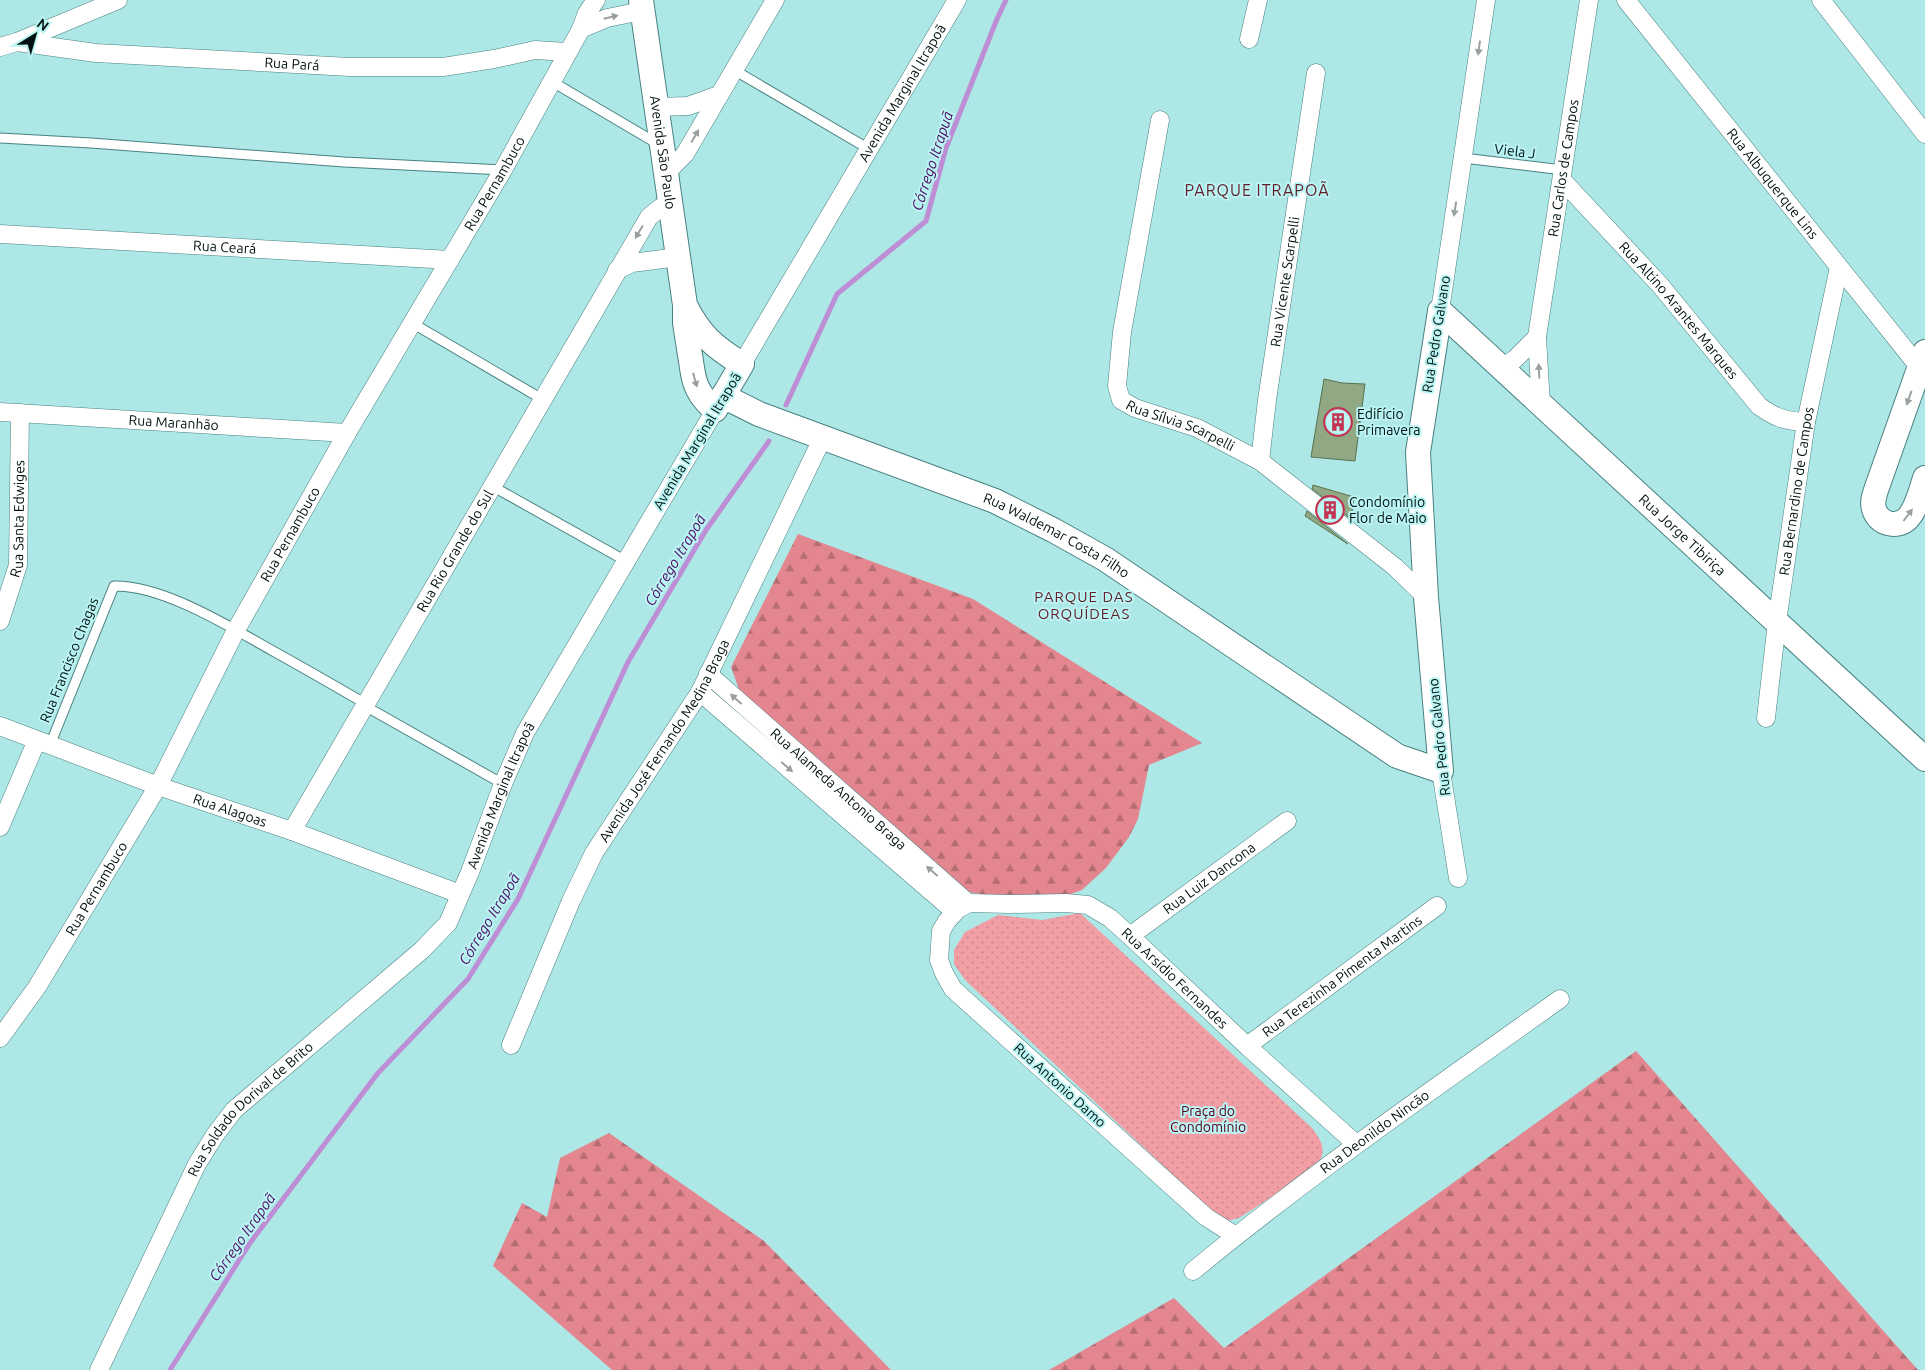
<svg xmlns="http://www.w3.org/2000/svg" width="1925" height="1370" font-family="Ubuntu,sans-serif">
<style>
.forest{fill:url(#forest-firs)}
.park{fill:url(#park-dots)}
.lines{fill:none;stroke-linecap:round;stroke-linejoin:round}
.stream{stroke:#bd8dd5;stroke-width:5}
.building{fill:#90a883;stroke:#5c724f}
.lane-casing{stroke:#498180;stroke-width:11}
.street-casing{stroke:#498180;stroke-width:19}
.secondary-casing{stroke:#498180;stroke-width:26}
.lane{stroke:#fff;stroke-width:9}
.street{stroke:#fff;stroke-width:18}
.secondary{stroke:#fff;stroke-width:24}
.oneway{fill:#99a09f}
.labels{text-anchor:middle;dominant-baseline:central;stroke-width:4;stroke-linejoin:round;paint-order:stroke}
.street-label{font-size:14px;fill:#001110;stroke:#baf4f3}
.poi-label{font-size:14px;fill:#001110;stroke:#baf4f3;text-anchor:start}
.park-label{font-size:14px;fill:#58011a;stroke:#baf4f3}
.water-label{font-size:15px;font-style:italic;fill:#4c0b65;stroke:#baf4f3}
.neighbourhood-label{font-size:15px;letter-spacing:1px;fill:#621d29;stroke:#baf4f3}
.quarter-label{font-size:16px;letter-spacing:1px;fill:#621d29;stroke:#baf4f3}
</style>
<defs>
<pattern id="forest-firs" width="22" height="20" patternUnits="userSpaceOnUse" patternTransform="scale(1.25)"><rect width="22" height="20" fill="#e4868f"/><path d="M5 1l3.5 6h-7zM16 11l3.5 6h-7z" fill="#b66c73"/></pattern>
<pattern id="park-dots" width="8" height="8" patternUnits="userSpaceOnUse" patternTransform="scale(1.25)"><rect width="8" height="8" fill="#f29ea5"/><path d="M2 2h.1M6 6h.1" fill="none" stroke="#ce878d" stroke-width="1.8" stroke-linecap="round"/></pattern>
</defs>
<rect width="100%" height="100%" fill="#ade7e6"/>
<path class="forest" d="M 798,534 L 973,599 L 1202,743 L 1149,765 L 1138,819 L 1129,837 L 1106,868 L 1082,890 L 1068,895 L 1014,899 L 961,891 L 741,695 L 731,667 Z
M 1636,1051 L 1918,1370 L 1049,1370 L 1174,1298 L 1224,1348 Z
M 609,1133 L 764,1241 L 891,1370 L 612,1370 L 493,1266 L 522,1203 L 547,1217 L 560,1158 Z"/>
<path class="park" d="M 1080,913 L 1312,1128 C 1324,1144 1327,1151 1315,1169 L 1239,1218 L 1227,1221 L 1214,1213 L 1172,1174 L 965,980 L 954,964 L 954,950 L 965,932 L 998,915 L 1042,920 Z"/>
<g class="lines">
<path class="stream" d="M 786,405 L 837,294 L 926,221 L 946,148 L 997,19 L 1006,0
M 170,1370 L 250,1243 L 378,1073 L 468,979 L 518,899 L 628,662 L 706,530 L 769,441"/>
</g>
<path class="building" d="M 1324,379 L 1342,383 L 1365,384 L 1355,461 L 1311,457 Z
M 1313,485 L 1354,497 L 1351,519 L 1312,489 Z
M 1307,511 L 1348,544 L 1305,516 Z"/>
<g class="lines">
<defs>
<path id="lane" d="M 734,70 L 869,149
M 551,81 L 658,144
M 0,138 L 91,143 L 344,162 L 503,170
M 1463,158 L 1563,170
M 412,323 L 542,399
M 492,486 L 626,561
M 365,706 L 503,784
M 50,745 L 114,586 C 163,585 230,627 273,651 C 304,668 335,686 366,704"/>
<g id="street">
<path id="s1" d="M 1626,0 L 1919,367"/>
<path d="M 1821,0 L 1925,134"/>
<path d="M 581,29 L 607,18 L 642,11"/>
<path d="M 1249,39 L 1258,0"/>
<path id="s2" d="M 17,42 L 96,53 L 350,67 L 443,67 L 494,59 L 535,50 L 567,52"/>
<path d="M 0,47 L 17,42 L 118,0"/>
<path d="M 656,107 L 688,106 L 719,95"/>
<path id="s3" d="M 1160,120 L 1122,332 L 1117,386 L 1121,400 L 1135,408 L 1197,428 L 1260,461 L 1395,567 L 1426,597"/>
<path d="M 666,173 L 685,154 L 775,0"/>
<path id="s4" d="M 1562,180 L 1660,285 L 1759,406 C 1776,418 1784,421 1806,422"/>
<path id="s5" d="M 0,234 L 450,260"/>
<path d="M 617,270 L 632,263 L 678,257"/>
<path d="M 1440,311 L 1486,0"/>
<path id="s6" d="M 742,364 L 957,0"/>
<path d="M 1502,368 L 1515,359 L 1537,337"/>
<path id="s7" d="M 1541,405 L 1537,337 L 1589,0"/>
<path id="s8" d="M 0,412 L 347,433"/>
<path id="s9" d="M 1260,461 L 1267,400 L 1316,73"/>
<path id="s10" d="M 0,621 L 18,565 L 20,413"/>
<path id="s11" d="M 708,674 L 968,903"/>
<path d="M 700,692 L 955,912"/>
<path id="s12" d="M 1766,718 L 1777,622 L 1806,422 L 1839,267"/>
<path id="s13" d="M 0,726 L 158,786 L 292,831 L 460,894"/>
<path d="M 1441,771 L 1458,878"/>
<path d="M 0,827 L 37,740"/>
<path id="s14" d="M 292,831 L 649,217 L 660,208 L 670,203"/>
<path id="s15" d="M 1130,936 L 1287,821"/>
<path id="s16" d="M 0,1038 L 37,987 L 158,786 L 236,630 L 347,433 L 503,170 L 581,29 L 587,13 L 596,0"/>
<path id="s17" d="M 511,1045 L 571,901 L 594,853 L 700,692 L 823,437"/>
<path id="s18" d="M 1247,1046 L 1437,906"/>
<path id="s19" d="M 1236,1236 L 1206,1217 L 953,989 L 944,973 L 939,960 L 941,931 L 947,921 L 958,909 L 969,903 L 1009,904 L 1066,903 L 1088,905 L 1110,918 L 1130,936 L 1247,1046 L 1356,1144"/>
<path id="s20" d="M 1193,1271 C 1311,1174 1436,1087 1560,999"/>
<path id="s21" d="M 99,1370 L 197,1164 L 215,1135 L 234,1110 L 422,950 L 448,923 L 470,872 L 503,784 L 525,733 L 715,410"/>
</g>
<g id="secondary">
<path id="s22" d="M 641,0 L 685,305 L 685,323 L 693,374 C 696,390 703,399 715,410 L 742,364 C 714,347 700,335 685,305"/>
<path id="s23" d="M 1440,311 L 1925,759"/>
<path d="M 1925,352 L 1876,490 C 1874,496 1872,502 1874,509 C 1878,524 1897,529 1908,518 C 1917,508 1921,490 1925,478"/>
<path id="s24" d="M 723,396 L 759,414 L 995,501 L 1053,530 L 1105,559 L 1397,756 L 1441,771 L 1426,597 L 1418,452 L 1440,311"/>
</g>
</defs>
<use href="#lane" class="lane-casing"/>
<use href="#street" class="street-casing"/>
<use href="#secondary" class="secondary-casing"/>
<use href="#lane" class="lane"/>
<use href="#street" class="street"/>
<use href="#secondary" class="secondary"/>
</g>
<defs><path id="oneway-solid" d="M-6-.8H1V-3.2L6.5 0L1 3.2V.8H-6Z" transform="scale(1.25)"/></defs>
<g class="oneway">
<use href="#oneway-solid" transform="translate(611 17) rotate(-13)"/>
<use href="#oneway-solid" transform="translate(1479 48) rotate(98)"/>
<use href="#oneway-solid" transform="translate(695 136) rotate(-60)"/>
<use href="#oneway-solid" transform="translate(1455 209) rotate(99)"/>
<use href="#oneway-solid" transform="translate(639 232) rotate(121)"/>
<use href="#oneway-solid" transform="translate(1539 371) rotate(-93)"/>
<use href="#oneway-solid" transform="translate(695 380) rotate(75)"/>
<use href="#oneway-solid" transform="translate(1909 398) rotate(110)"/>
<use href="#oneway-solid" transform="translate(1908 515) rotate(-53)"/>
<use href="#oneway-solid" transform="translate(736 699) rotate(-138)"/>
<use href="#oneway-solid" transform="translate(787 767) rotate(41)"/>
<use href="#oneway-solid" transform="translate(932 871) rotate(-139)"/>
</g>
<defs>
<symbol id="building-ring" viewBox="-11 -11 22 22"><circle r="9.5" fill="#baf4f3" stroke="#c33350" stroke-width="1.5"/><path d="M-4-6H4V6H1V3H-1V6H-4ZM-2.5-4.3h1.7v1.8h-1.7ZM.8-4.3h1.7v1.8H.8ZM-2.5-1h1.7V.8h-1.7ZM.8-1h1.7V.8H.8Z" fill="#c33350"/></symbol>
</defs>
<g fill-rule="evenodd">
<use href="#building-ring" x="1322" y="406" width="32" height="32"/>
<use href="#building-ring" x="1314" y="494" width="32" height="32"/>
</g>
<g class="labels">
<g class="street-label">
<text stroke="none"><textPath href="#s2" startOffset="276">Rua Pará</textPath></text>
<text stroke="none"><textPath href="#s6" startOffset="315">Avenida Marginal Itrapoã</textPath></text>
<text transform="translate(1515 151) rotate(7)">Viela J</text>
<text stroke="none"><textPath href="#s22" startOffset="154">Avenida São Paulo</textPath></text>
<text stroke="none"><textPath href="#s7" startOffset="239">Rua Carlos de Campos</textPath></text>
<text stroke="none"><textPath href="#s1" startOffset="235">Rua Albuquerque Lins</textPath></text>
<text stroke="none"><textPath href="#s16" startOffset="988">Rua Pernambuco</textPath></text>
<text stroke="none"><textPath href="#s5" startOffset="225">Rua Ceará</textPath></text>
<text stroke="none"><textPath href="#s9" startOffset="181">Rua Vicente Scarpelli</textPath></text>
<text stroke="none"><textPath href="#s4" startOffset="175">Rua Altino Arantes Marques</textPath></text>
<text transform="translate(1436 334) rotate(-81)">Rua Pedro Galvano</text>
<text stroke="none"><textPath href="#s8" startOffset="174">Rua Maranhão</textPath></text>
<text stroke="none"><textPath href="#s3" startOffset="349">Rua Sílvia Scarpelli</textPath></text>
<text transform="translate(697 441) rotate(-59)">Avenida Marginal Itrapoã</text>
<text stroke="none"><textPath href="#s12" startOffset="229">Rua Bernardino de Campos</textPath></text>
<text stroke="none"><textPath href="#s10" startOffset="105">Rua Santa Edwiges</textPath></text>
<text stroke="none"><textPath href="#s16" startOffset="582">Rua Pernambuco</textPath></text>
<text stroke="none"><textPath href="#s23" startOffset="330">Rua Jorge Tibiriça</textPath></text>
<text stroke="none"><textPath href="#s24" startOffset="362">Rua Waldemar Costa Filho</textPath></text>
<text stroke="none"><textPath href="#s14" startOffset="324">Rua Rio Grande do Sul</textPath></text>
<text transform="translate(69 660) rotate(-68)">Rua Francisco Chagas</text>
<text transform="translate(1439 737) rotate(-96)">Rua Pedro Galvano</text>
<text stroke="none"><textPath href="#s17" startOffset="342">Avenida José Fernando Medina Braga</textPath></text>
<text stroke="none"><textPath href="#s11" startOffset="174">Rua Alameda Antonio Braga</textPath></text>
<text stroke="none"><textPath href="#s21" startOffset="716">Avenida Marginal Itrapoã</textPath></text>
<text stroke="none"><textPath href="#s13" startOffset="245">Rua Alagoas</textPath></text>
<text stroke="none"><textPath href="#s15" startOffset="98">Rua Luiz Dancona</textPath></text>
<text stroke="none"><textPath href="#s16" startOffset="178">Rua Pernambuco</textPath></text>
<text stroke="none"><textPath href="#s18" startOffset="118">Rua Terezinha Pimenta Martins</textPath></text>
<text stroke="none"><textPath href="#s19" startOffset="711">Rua Arsídio Fernandes</textPath></text>
<text transform="translate(1060 1085) rotate(42)">Rua Antonio Damo</text>
<text stroke="none"><textPath href="#s21" startOffset="305">Rua Soldado Dorival de Brito</textPath></text>
<text stroke="none"><textPath href="#s20" startOffset="229">Rua Deonildo Nincão</textPath></text>
</g>
<g class="poi-label">
<text x="1357" y="414">Edifício<tspan x="1357" dy="16">Primavera</tspan></text>
<text x="1349" y="502">Condomínio<tspan x="1349" dy="16">Flor de Maio</tspan></text>
</g>
<g class="park-label">
<text x="1208" y="1111">Praça do<tspan x="1208" dy="16">Condomínio</tspan></text>
</g>
<g class="water-label">
<text transform="translate(932 161) rotate(-72)">Córrego Itrapuã</text>
<text transform="translate(675 560) rotate(-59)">Córrego Itrapoã</text>
<text transform="translate(489 919) rotate(-59)">Córrego Itrapoã</text>
<text transform="translate(242 1237) rotate(-55)">Córrego Itrapoã</text>
</g>
<g class="neighbourhood-label">
<text x="1084" y="596">PARQUE DAS<tspan x="1084" dy="17">ORQUÍDEAS</tspan></text>
</g>
<g class="quarter-label">
<text x="1257" y="190">PARQUE ITRAPOÃ</text>
</g>
</g>
<g transform="translate(35 35) rotate(37)" stroke="#baf4f3" stroke-width="4" paint-order="stroke">
<path d="M0-4L9 19L0 12L-9 19Z" fill="#001110"/>
<text y="-8" font-size="14" font-weight="bold" text-anchor="middle" fill="#001110">N</text>
</g>
</svg>
